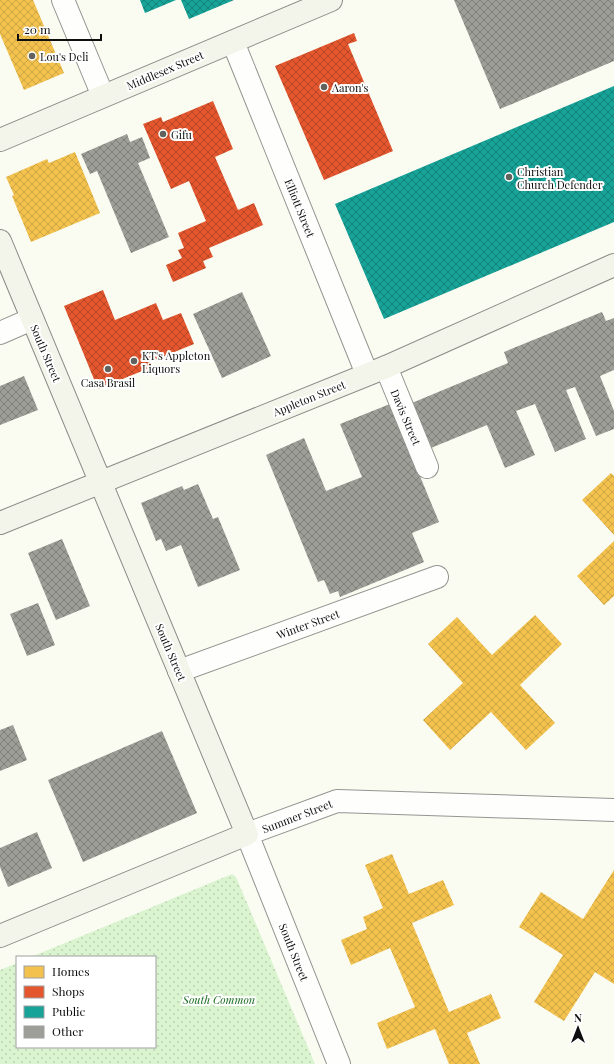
<svg xmlns="http://www.w3.org/2000/svg" width="614" height="1064" font-family="'Playfair Display',serif">
<style>
.grass{fill:url(#grass-dots)}
.homes{fill:url(#homes-cross-hatch)}
.shops{fill:url(#shops-cross-hatch)}
.public{fill:url(#public-cross-hatch)}
.building{fill:url(#building-cross-hatch)}
.lines{fill:none;stroke-linecap:round;stroke-linejoin:round}
.street-casing{stroke:#949591;stroke-width:24}
.secondary-casing{stroke:#8b8c87;stroke-width:24}
.street{stroke:#fefffd;stroke-width:22}
.secondary{stroke:#f3f5ea;stroke-width:22}
.poi-dot{fill:#61615e;stroke:#fff;stroke-width:1.5}
.labels{text-anchor:middle;dominant-baseline:central;stroke-width:4;stroke-linejoin:round;paint-order:stroke}
.poi-label{font-size:11px;fill:#0e0e0e;stroke:#fff;text-anchor:start}
.street-label{font-size:11px;fill:#0e0e0e;stroke:#fff}
.park-label{font-size:11px;font-style:italic;fill:#176c1e;stroke:#fff}
</style>
<defs>
<pattern id="grass-dots" width="8" height="8" patternUnits="userSpaceOnUse"><rect width="8" height="8" fill="#dbf4d0"/><path d="M2 2h.1M6 6h.1" fill="none" stroke="#bbd0b1" stroke-width="1.8" stroke-linecap="round"/></pattern>
<pattern id="homes-cross-hatch" width="8" height="8" patternUnits="userSpaceOnUse"><rect width="8" height="8" fill="#f2c14e"/><path d="M0 0l8 8M0 8l8-8" fill="none" stroke="#cea543"/></pattern>
<pattern id="shops-cross-hatch" width="8" height="8" patternUnits="userSpaceOnUse"><rect width="8" height="8" fill="#e4572e"/><path d="M0 0l8 8M0 8l8-8" fill="none" stroke="#b74626"/></pattern>
<pattern id="public-cross-hatch" width="8" height="8" patternUnits="userSpaceOnUse"><rect width="8" height="8" fill="#17a398"/><path d="M0 0l8 8M0 8l8-8" fill="none" stroke="#13837a"/></pattern>
<pattern id="building-cross-hatch" width="8" height="8" patternUnits="userSpaceOnUse"><rect width="8" height="8" fill="#9e9e98"/><path d="M0 0l8 8M0 8l8-8" fill="none" stroke="#7f7f7a"/></pattern>
</defs>
<rect width="100%" height="100%" fill="#fafcf2"/>
<path class="grass" d="M 232,874 L 236,877 L 315,1064 L 0,1064 L 0,970 L 17,963 L 17,1047 L 155,1047 L 155,957 L 31,957 Z"/>
<path class="homes" d="M 0,0 L 33,0 L 64,73 L 24,90 L 0,34 Z
M 75,152 L 100,213 L 31,242 L 12,196 L 14,195 L 6,177 L 47,159 L 49,163 Z
M 611,473 L 614,476 L 614,535 L 582,500 Z
M 614,541 L 614,596 L 604,605 L 577,576 Z
M 535,615 L 562,644 L 520,685 L 555,723 L 526,750 L 491,712 L 450,750 L 423,720 L 463,683 L 428,644 L 457,617 L 492,655 Z
M 392,854 L 409,894 L 443,880 L 454,905 L 412,923 L 449,1012 L 491,994 L 501,1018 L 467,1033 L 480,1064 L 449,1064 L 435,1029 L 387,1049 L 377,1023 L 415,1007 L 390,948 L 351,965 L 341,940 L 367,929 L 363,917 L 383,908 L 365,865 Z
M 614,870 L 614,984 L 595,972 L 564,1021 L 534,1002 L 563,955 L 519,927 L 541,892 L 583,919 Z"/>
<path class="shops" d="M 354,33 L 357,41 L 348,44 L 393,151 L 324,180 L 275,66 Z
M 213,101 L 233,149 L 215,157 L 238,210 L 254,203 L 263,225 L 209,248 L 213,257 L 203,261 L 206,268 L 173,282 L 166,265 L 182,258 L 178,250 L 184,248 L 178,233 L 206,221 L 189,181 L 171,189 L 143,124 L 161,117 L 163,122 Z
M 103,290 L 115,320 L 156,303 L 163,320 L 181,313 L 194,344 L 150,362 L 152,367 L 98,389 L 64,306 Z"/>
<path class="public" d="M 140,0 L 176,0 L 145,13 Z
M 181,0 L 234,0 L 189,19 Z
M 614,86 L 614,222 L 384,319 L 335,204 Z"/>
<path class="building" d="M 454,0 L 614,0 L 614,61 L 500,109 Z
M 127,134 L 130,142 L 142,137 L 150,158 L 138,163 L 169,237 L 131,253 L 97,171 L 90,174 L 81,154 Z
M 242,292 L 271,356 L 222,378 L 193,314 Z
M 602,312 L 606,321 L 614,318 L 614,370 L 600,376 L 614,411 L 614,429 L 596,436 L 575,387 L 566,390 L 586,439 L 555,452 L 535,404 L 516,411 L 535,455 L 505,468 L 487,425 L 426,450 L 407,405 L 508,363 L 504,352 Z
M 24,376 L 38,410 L 0,425 L 0,386 Z
M 390,404 L 439,522 L 412,533 L 424,562 L 340,597 L 338,591 L 330,594 L 324,580 L 318,582 L 266,455 L 304,438 L 326,491 L 362,477 L 340,424 Z
M 198,484 L 213,519 L 218,517 L 240,570 L 198,587 L 181,545 L 166,551 L 161,539 L 156,541 L 141,503 L 182,486 L 184,490 Z
M 62,539 L 90,606 L 56,620 L 28,553 Z
M 38,603 L 55,645 L 27,656 L 10,614 Z
M 13,725 L 27,760 L 0,771 L 0,730 Z
M 162,731 L 197,813 L 83,862 L 48,780 Z
M 37,832 L 52,868 L 8,887 L 0,867 L 0,848 Z"/>
<g class="lines">
<defs>
<path id="street" d="M 63,0 L 103,96
M 233,42 L 367,374
M 0,333 L 32,319
M 386,367 L 427,467
M 179,671 L 437,577
M 339,1064 L 247,834 L 337,801 L 614,810"/>
<path id="secondary" d="M 0,140 L 331,0
M 0,241 L 247,834 L 0,936
M 0,523 L 386,367 L 614,265"/>
</defs>
<use href="#street" class="street-casing"/>
<use href="#secondary" class="secondary-casing"/>
<use href="#street" class="street"/>
<use href="#secondary" class="secondary"/>
</g>
<g class="poi-dot">
<circle cx="32" cy="56" r="4"/>
<circle cx="324" cy="87" r="4"/>
<circle cx="163" cy="134" r="4"/>
<circle cx="509" cy="177" r="4"/>
<circle cx="134" cy="361" r="4"/>
<circle cx="108" cy="369" r="4"/>
</g>
<g class="labels">
<g class="poi-label">
<text x="40" y="56">Lou's Deli</text>
<text x="332" y="87">Aaron's</text>
<text x="171" y="134">Gifu</text>
<text x="517" y="171">Christian<tspan x="517" dy="13">Church Defender</tspan></text>
<text x="142" y="355">KT's Appleton<tspan x="142" dy="13">Liquors</tspan></text>
<text x="108" y="382" text-anchor="middle">Casa Brasil</text>
</g>
<g class="street-label">
<text transform="translate(165 70) rotate(-23)">Middlesex Street</text>
<text transform="translate(300 208) rotate(68)">Elliott Street</text>
<text transform="translate(46 353) rotate(67)">South Street</text>
<text transform="translate(309 398) rotate(-22)">Appleton Street</text>
<text transform="translate(406 417) rotate(67)">Davis Street</text>
<text transform="translate(308 624) rotate(-20)">Winter Street</text>
<text transform="translate(171 652) rotate(67)">South Street</text>
<text transform="translate(297 816) rotate(-21)">Summer Street</text>
<text transform="translate(294 952) rotate(68)">South Street</text>
</g>
<g class="park-label">
<text x="219" y="999">South Common</text>
</g>
</g>
<rect x="16" y="956" width="140" height="92" fill="#ffffff" stroke="#9f9f9f"/>
<rect x="24" y="966" width="20" height="12" fill="#f2c14e" stroke="#9f9f9f"/>
<text x="52" y="976" font-size="12" fill="#0e0e0e">Homes</text>
<rect x="24" y="986" width="20" height="12" fill="#e4572e" stroke="#9f9f9f"/>
<text x="52" y="996" font-size="12" fill="#0e0e0e">Shops</text>
<rect x="24" y="1006" width="20" height="12" fill="#17a398" stroke="#9f9f9f"/>
<text x="52" y="1016" font-size="12" fill="#0e0e0e">Public</text>
<rect x="24" y="1026" width="20" height="12" fill="#9e9e98" stroke="#9f9f9f"/>
<text x="52" y="1036" font-size="12" fill="#0e0e0e">Other</text>
<g transform="translate(578 1028)" stroke="#ffffff" stroke-width="3" paint-order="stroke">
<path d="M0-3L7 15L0 10L-7 15Z" fill="#0e0e0e"/>
<text y="-6" font-size="11" font-weight="bold" text-anchor="middle" fill="#0e0e0e">N</text>
</g>
<path d="M18 34v6h83v-6" fill="none" stroke="#0e0e0e" stroke-width="2"/>
<text x="24" y="34" font-size="12" fill="#0e0e0e" stroke="#ffffff" stroke-width="3" paint-order="stroke">20 m</text>
</svg>
